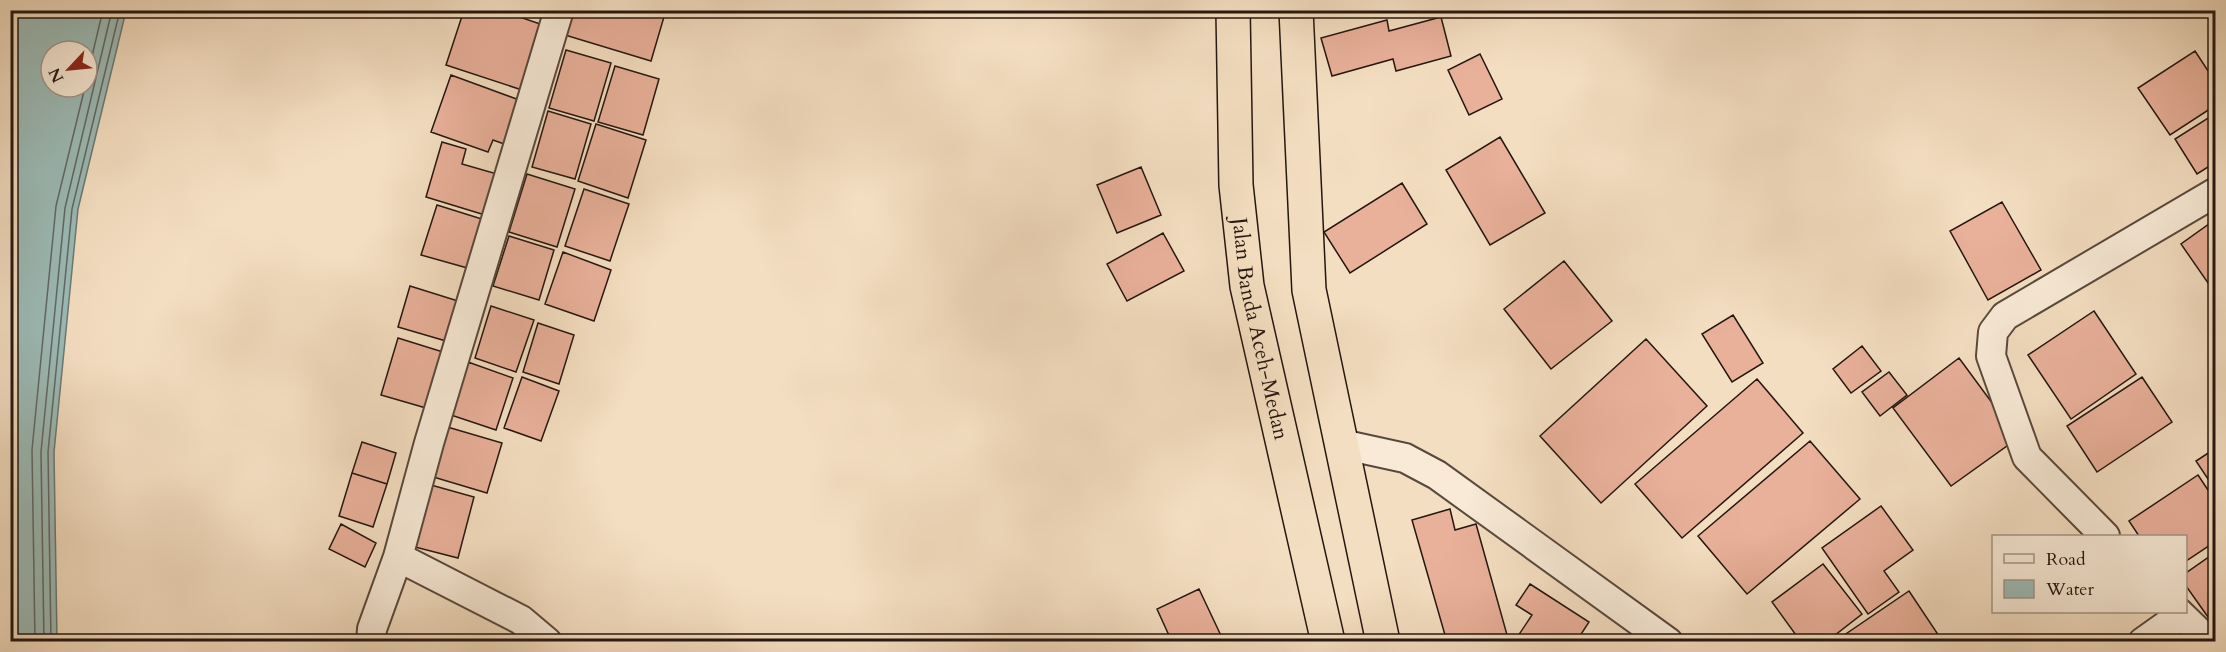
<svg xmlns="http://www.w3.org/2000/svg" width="2226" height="652" font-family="Cardo,serif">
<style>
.water{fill:#9cbbb7;stroke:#6c7975;stroke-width:1.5;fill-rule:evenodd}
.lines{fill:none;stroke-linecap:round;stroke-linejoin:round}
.shore{stroke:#606864;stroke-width:1.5}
.building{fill:#e9b09a;stroke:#251611;stroke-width:1.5}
.minor-casing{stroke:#59483d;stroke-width:32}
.trunk-casing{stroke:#251611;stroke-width:36}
.minor{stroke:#f8ead7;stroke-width:28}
.trunk{stroke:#f4dec1;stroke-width:33}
.labels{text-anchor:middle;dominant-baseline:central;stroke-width:4.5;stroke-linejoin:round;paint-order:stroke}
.street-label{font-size:21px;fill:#251611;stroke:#f8ead7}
</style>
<rect width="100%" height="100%" fill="#f4dec1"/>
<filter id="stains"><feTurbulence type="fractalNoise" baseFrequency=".00333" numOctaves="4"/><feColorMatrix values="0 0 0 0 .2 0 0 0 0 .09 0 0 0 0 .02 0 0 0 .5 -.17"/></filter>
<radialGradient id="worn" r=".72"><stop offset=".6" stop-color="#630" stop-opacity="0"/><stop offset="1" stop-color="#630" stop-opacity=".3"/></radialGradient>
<path class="water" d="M 10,11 L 126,11 L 78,209 L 54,452 L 57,641 L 11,641 ZM 51,51 L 87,51 L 87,87 L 51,87 Z"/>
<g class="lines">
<path class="shore" d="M 87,77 L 103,10
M 35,642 L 32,450 L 56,206 L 85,87
M 44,642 L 41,452 L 65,208 L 112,10
M 51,642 L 48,452 L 72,209 L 120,10"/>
</g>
<path class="building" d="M 464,10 L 499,10 L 546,26 L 525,91 L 446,65 Z
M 516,10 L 547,10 L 545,19 Z
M 573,10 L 666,10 L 651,61 L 565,35 Z
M 1441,17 L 1451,56 L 1396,71 L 1393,59 L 1332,76 L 1321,38 L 1387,20 L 1389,31 Z
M 566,50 L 611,63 L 594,121 L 549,108 Z
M 2195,51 L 2216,83 L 2216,105 L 2170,135 L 2138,88 Z
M 1480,54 L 1502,99 L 1469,115 L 1448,70 Z
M 615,66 L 659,79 L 643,135 L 598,122 Z
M 451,75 L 522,101 L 507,145 L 493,140 L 488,152 L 431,132 Z
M 548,111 L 591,124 L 575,179 L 532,167 Z
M 2216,113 L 2216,162 L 2197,174 L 2175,139 Z
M 596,124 L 646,140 L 628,198 L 578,181 Z
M 1500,137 L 1545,213 L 1490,245 L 1446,170 Z
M 442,142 L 466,149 L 462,164 L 497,174 L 485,215 L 426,197 Z
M 1141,167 L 1161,215 L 1117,233 L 1097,185 Z
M 527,174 L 575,189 L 557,247 L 509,232 Z
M 1402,183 L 1427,224 L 1350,273 L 1324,232 Z
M 584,189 L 629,204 L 610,261 L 565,246 Z
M 2002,202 L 2041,270 L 1988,300 L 1950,231 Z
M 437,205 L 485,220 L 471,269 L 421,255 Z
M 2216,219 L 2216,293 L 2215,293 L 2181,244 Z
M 1163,233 L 1184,271 L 1127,301 L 1107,264 Z
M 509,236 L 554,250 L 539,300 L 493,286 Z
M 563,252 L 611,270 L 594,321 L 545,304 Z
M 1564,261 L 1612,321 L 1551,369 L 1504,309 Z
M 410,286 L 458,301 L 446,341 L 398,327 Z
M 491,306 L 534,320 L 516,372 L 475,358 Z
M 2094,311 L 2136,374 L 2071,419 L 2028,355 Z
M 1733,315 L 1763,363 L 1732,382 L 1702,334 Z
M 538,323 L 574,335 L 559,384 L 523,372 Z
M 398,338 L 443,352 L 426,408 L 381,395 Z
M 1646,339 L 1707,406 L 1601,503 L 1540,436 Z
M 1862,346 L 1881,371 L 1851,393 L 1833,369 Z
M 1959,358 L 2018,438 L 1951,486 L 1893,408 Z
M 468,362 L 513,378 L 496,430 L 451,415 Z
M 1889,372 L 1907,395 L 1880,416 L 1862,392 Z
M 522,377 L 559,391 L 541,441 L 504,428 Z
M 2142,377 L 2172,422 L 2097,472 L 2067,426 Z
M 1757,379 L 1803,433 L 1682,538 L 1635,484 Z
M 444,426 L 502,443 L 487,493 L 430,476 Z
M 1810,441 L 1860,499 L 1747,594 L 1698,536 Z
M 362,442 L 396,453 L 387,484 L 352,473 Z
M 2216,448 L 2216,491 L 2196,461 Z
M 352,473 L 387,484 L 373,527 L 339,516 Z
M 2198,475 L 2216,502 L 2216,541 L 2186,561 L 2186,536 L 2139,536 L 2129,521 Z
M 431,485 L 474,497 L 458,558 L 415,547 Z
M 1881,506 L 1913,550 L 1884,571 L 1899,592 L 1868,614 L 1822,548 Z
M 1450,509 L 1455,530 L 1476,524 L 1509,642 L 1447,642 L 1412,520 Z
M 341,524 L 376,543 L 365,567 L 329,549 Z
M 2216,552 L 2216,623 L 2213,624 L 2186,586 L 2186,573 Z
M 1823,564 L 1862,614 L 1826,642 L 1801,642 L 1772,602 Z
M 1530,584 L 1589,622 L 1576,642 L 1514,642 L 1532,615 L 1516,605 Z
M 1199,589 L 1224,642 L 1172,642 L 1157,609 Z
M 1909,591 L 1943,642 L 1834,642 Z"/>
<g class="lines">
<defs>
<path id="minor" d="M 1341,444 L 1405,458 L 1437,475 L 1668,642
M 2105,536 L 2027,457 L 1991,356 L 1993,332 L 2005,316 L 2216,192
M 398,557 L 521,620 L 547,642
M 2178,612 L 2209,642
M 371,642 L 372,629 L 398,557 L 429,443 L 559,10
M 2143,642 L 2181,615"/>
<g id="trunk">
<path id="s1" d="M 1233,10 L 1236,185 L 1247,286 L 1328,642"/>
<path d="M 1296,10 L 1309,290 L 1383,642"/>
</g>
</defs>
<use href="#minor" class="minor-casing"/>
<use href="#trunk" class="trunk-casing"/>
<use href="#minor" class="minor"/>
<use href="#trunk" class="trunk"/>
</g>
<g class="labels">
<g class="street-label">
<text stroke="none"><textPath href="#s1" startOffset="321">Jalan Banda Aceh-Medan</textPath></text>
</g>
</g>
<rect width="2226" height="652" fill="none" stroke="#f4dec1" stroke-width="36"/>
<rect x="12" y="12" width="2202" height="628" fill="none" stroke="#251611" stroke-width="3"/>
<rect x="18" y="18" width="2190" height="616" fill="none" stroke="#251611" stroke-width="1.5"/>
<rect x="1992" y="535" width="195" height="78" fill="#f8ead7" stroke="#a49588" stroke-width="1.5"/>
<rect x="2004" y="554" width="30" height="9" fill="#f8ead7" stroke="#a49588" stroke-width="1.5"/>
<text x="2046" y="565" font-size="18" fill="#251611">Road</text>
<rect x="2004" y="580" width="30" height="18" fill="#9cbbb7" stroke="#a49588" stroke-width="1.5"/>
<text x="2046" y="595" font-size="18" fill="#251611">Water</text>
<g transform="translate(69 69) rotate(244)"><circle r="28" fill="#f8ead7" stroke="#a49588" stroke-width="1.5"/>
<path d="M0-4.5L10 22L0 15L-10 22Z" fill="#8f2418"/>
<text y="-9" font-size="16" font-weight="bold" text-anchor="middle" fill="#251611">N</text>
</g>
<rect width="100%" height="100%" filter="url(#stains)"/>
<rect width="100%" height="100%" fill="url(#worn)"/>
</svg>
